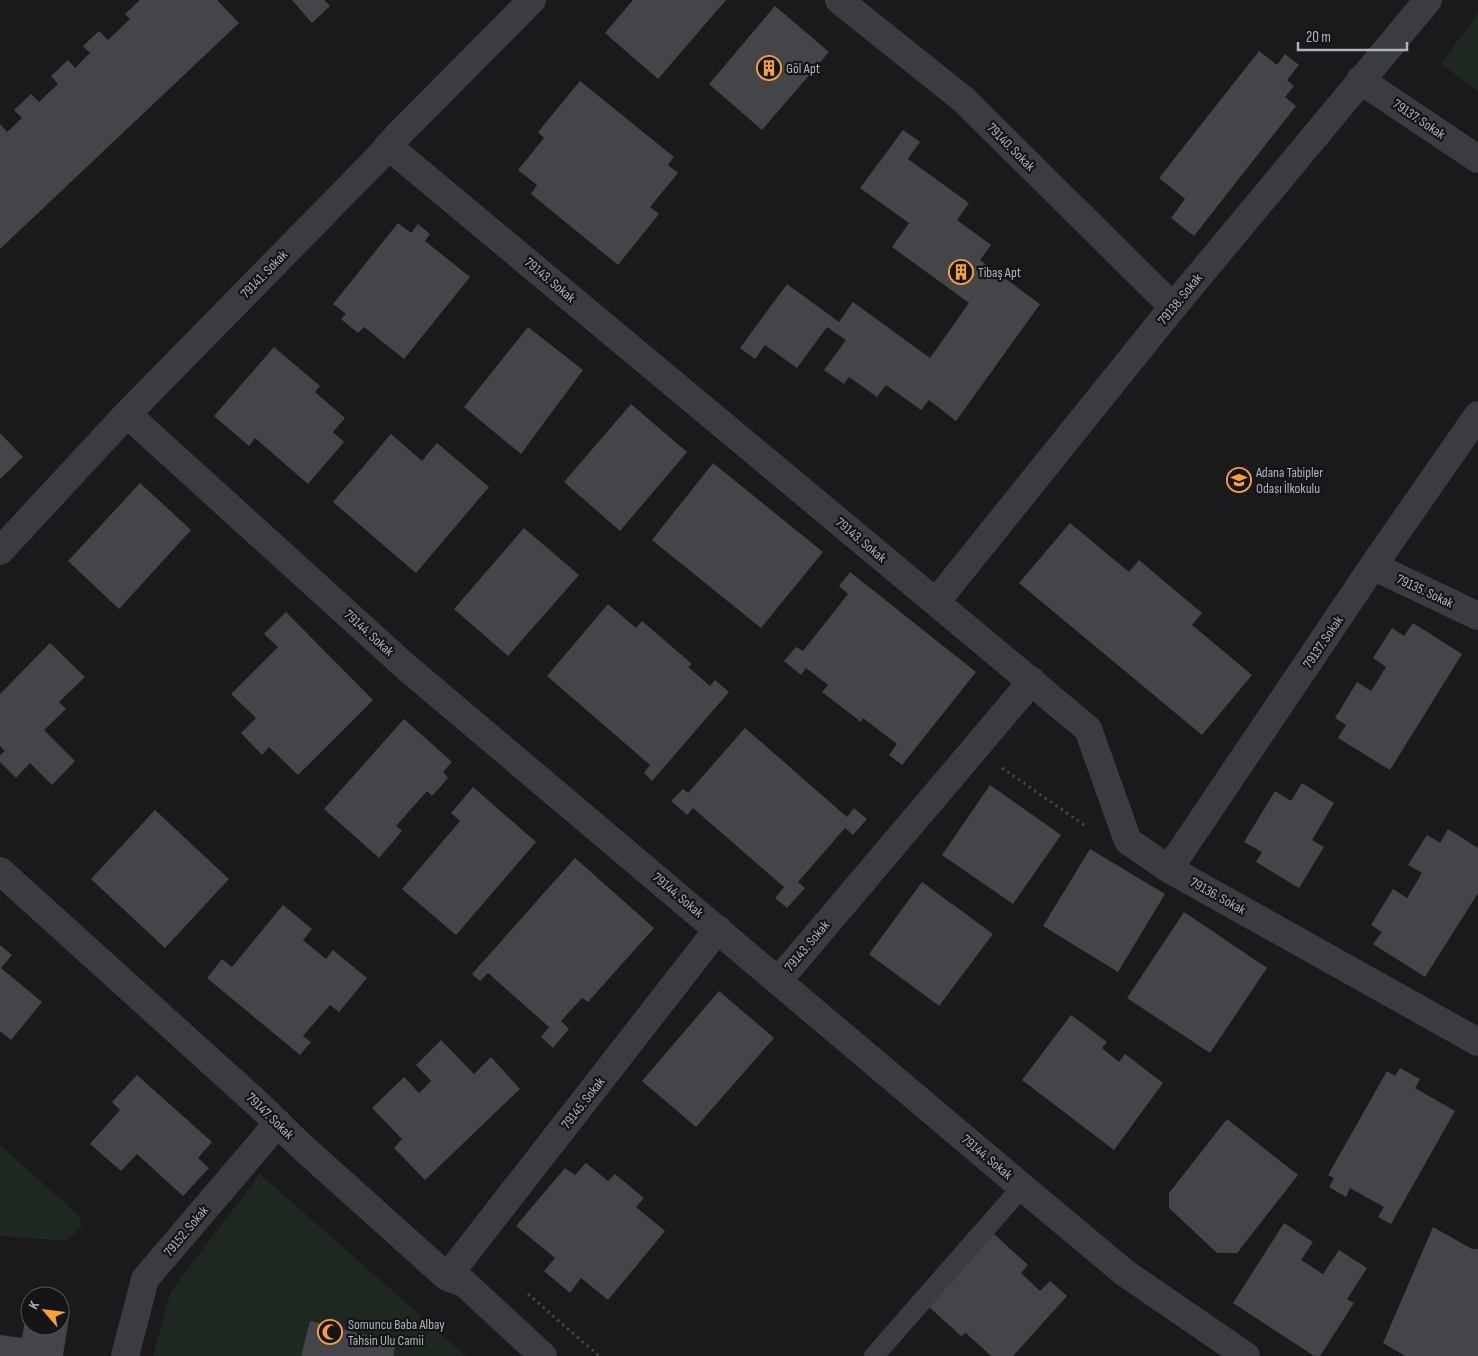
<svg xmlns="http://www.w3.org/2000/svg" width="1478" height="1356" font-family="'Sofia Sans Condensed',sans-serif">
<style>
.green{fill:#1f2820}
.building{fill:#444549}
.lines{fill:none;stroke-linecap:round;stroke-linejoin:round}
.path{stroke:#404449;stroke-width:3;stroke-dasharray:2.5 4;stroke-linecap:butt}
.service{stroke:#3b3c41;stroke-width:20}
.minor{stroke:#3b3c41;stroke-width:28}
.labels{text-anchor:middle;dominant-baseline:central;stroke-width:4.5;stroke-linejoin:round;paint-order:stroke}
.poi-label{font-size:14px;fill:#acb3bc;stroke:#151517;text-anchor:start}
.street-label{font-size:14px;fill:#acb3bc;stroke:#151517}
</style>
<rect width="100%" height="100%" fill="#1a1a1c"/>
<path class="green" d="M 1478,13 L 1478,91 L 1441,64 Z
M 0,1145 L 78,1215 L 82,1226 L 67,1241 L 0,1236 Z
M 260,1174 L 466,1356 L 153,1356 L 171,1291 Z"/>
<path class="building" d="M 140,0 L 217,0 L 239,23 L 0,249 L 0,124 L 7,132 L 22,118 L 14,110 L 31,94 L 39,102 L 58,84 L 51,76 L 68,60 L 75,68 L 90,53 L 83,46 L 99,31 L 108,40 L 130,19 L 125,14 Z
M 292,0 L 324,0 L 330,6 L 312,23 Z
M 633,0 L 726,0 L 658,79 L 605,33 Z
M 775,6 L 829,52 L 762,130 L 709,84 Z
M 1259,51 L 1277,65 L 1285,54 L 1299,65 L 1287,80 L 1294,86 L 1285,97 L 1296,106 L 1194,236 L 1171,218 L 1185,199 L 1159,178 Z
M 580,81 L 674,157 L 668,165 L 678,173 L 650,207 L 659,214 L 618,265 L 531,194 L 537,185 L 518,170 L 544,138 L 538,132 Z
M 903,130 L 920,142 L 908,159 L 969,203 L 957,220 L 991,245 L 980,260 L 1040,304 L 956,421 L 929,400 L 921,410 L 886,385 L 877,397 L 849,377 L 844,384 L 824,370 L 846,340 L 827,327 L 797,368 L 765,345 L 755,359 L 740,348 L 787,284 L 839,322 L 853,302 L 930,358 L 969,303 L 892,247 L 909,223 L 860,188 Z
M 398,223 L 411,233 L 418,224 L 430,234 L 425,241 L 470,277 L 404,359 L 364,327 L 358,333 L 341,319 L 346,314 L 333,304 Z
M 528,327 L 583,370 L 521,454 L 464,407 Z
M 274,347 L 320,386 L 315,392 L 345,418 L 333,432 L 344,442 L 308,484 L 255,438 L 249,446 L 214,416 Z
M 631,404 L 687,452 L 620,531 L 564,482 Z
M 0,433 L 23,457 L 0,479 Z
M 391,434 L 422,461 L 437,443 L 489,487 L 416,573 L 333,502 Z
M 713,463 L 823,552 L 761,628 L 652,540 Z
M 140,483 L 191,530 L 119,609 L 68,561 Z
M 1070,523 L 1129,572 L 1139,560 L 1202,613 L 1192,625 L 1252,675 L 1202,735 L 1019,583 Z
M 524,528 L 579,575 L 508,656 L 454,609 Z
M 850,572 L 976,672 L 902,765 L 889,755 L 897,744 L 863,718 L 861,722 L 822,692 L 828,685 L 806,668 L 801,675 L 784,661 L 796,647 L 803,651 L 848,594 L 839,586 Z
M 608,604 L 636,628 L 642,621 L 692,664 L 688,667 L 710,686 L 715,680 L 729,692 L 652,781 L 644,773 L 650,765 L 547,676 Z
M 286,612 L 373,700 L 298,775 L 269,747 L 262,755 L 241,733 L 256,718 L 231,694 L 278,647 L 264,634 Z
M 1413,623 L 1462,654 L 1390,770 L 1338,738 L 1346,725 L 1335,718 L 1357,682 L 1371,691 L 1386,667 L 1373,658 L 1392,628 L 1404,636 Z
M 50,643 L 85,677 L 59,702 L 66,709 L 44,730 L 75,761 L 52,785 L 30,763 L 16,778 L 0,762 L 0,755 L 5,751 L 0,746 L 0,694 Z
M 404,719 L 452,762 L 443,772 L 448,778 L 432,796 L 427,791 L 396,826 L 402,831 L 379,858 L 324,809 Z
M 745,728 L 847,817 L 854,808 L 867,819 L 853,835 L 845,828 L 798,882 L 805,888 L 787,908 L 775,898 L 784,887 L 693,808 L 687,815 L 671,801 L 683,789 L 688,793 Z
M 1302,783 L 1334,803 L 1312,840 L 1324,847 L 1299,888 L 1256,862 L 1262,852 L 1244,842 L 1275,791 L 1291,801 Z
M 990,785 L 1061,835 L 1013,904 L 942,855 Z
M 473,787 L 536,842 L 456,935 L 402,889 L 460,821 L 451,813 Z
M 155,810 L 229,879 L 165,948 L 91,879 Z
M 1448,829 L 1478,848 L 1478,893 L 1425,977 L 1373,944 L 1382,932 L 1371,925 L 1393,889 L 1407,898 L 1422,873 L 1408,865 L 1427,835 L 1440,843 Z
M 1090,849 L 1165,894 L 1118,972 L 1043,926 Z
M 575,858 L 654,928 L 588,1002 L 582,998 L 561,1021 L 569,1029 L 553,1048 L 541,1037 L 549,1027 L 488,973 L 480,981 L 472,974 Z
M 922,882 L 993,934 L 939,1006 L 869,954 Z
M 283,905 L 312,929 L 303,940 L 326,959 L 333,950 L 367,978 L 339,1012 L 330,1005 L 303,1036 L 311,1042 L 300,1055 L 207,978 L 222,959 L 232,967 Z
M 1184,912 L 1267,968 L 1210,1053 L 1127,998 Z
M 0,945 L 12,955 L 1,968 L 42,1002 L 11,1040 L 0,1031 Z
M 719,991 L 774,1038 L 696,1127 L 642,1081 Z
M 1071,1015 L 1107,1042 L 1102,1048 L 1119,1062 L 1125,1054 L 1163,1083 L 1114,1150 L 1022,1080 Z
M 441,1040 L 474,1074 L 491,1057 L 520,1089 L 425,1180 L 394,1148 L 402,1139 L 372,1108 L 404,1077 L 419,1093 L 431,1081 L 416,1065 Z
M 1400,1068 L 1420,1079 L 1415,1088 L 1455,1111 L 1391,1224 L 1378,1217 L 1384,1207 L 1350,1188 L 1346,1197 L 1329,1187 L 1334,1178 L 1328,1175 L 1387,1071 L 1395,1076 Z
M 137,1075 L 212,1142 L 198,1158 L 209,1168 L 183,1196 L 137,1154 L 121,1171 L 90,1144 L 120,1110 L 112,1102 Z
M 1227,1119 L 1298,1175 L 1237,1253 L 1217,1253 L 1169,1208 L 1169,1193 Z
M 586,1163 L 608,1181 L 615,1174 L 644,1198 L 636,1207 L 665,1231 L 608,1300 L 581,1278 L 570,1293 L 544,1271 L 555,1258 L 516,1226 L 565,1168 L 575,1175 Z
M 1284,1223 L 1313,1242 L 1301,1260 L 1323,1274 L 1339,1250 L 1367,1268 L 1347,1299 L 1354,1303 L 1320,1356 L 1314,1356 L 1233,1303 Z
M 1433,1227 L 1472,1249 L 1478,1249 L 1478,1356 L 1405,1356 L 1383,1343 Z
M 994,1234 L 1028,1265 L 1021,1273 L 1040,1291 L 1050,1281 L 1067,1296 L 1013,1356 L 991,1356 L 966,1333 L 961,1336 L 928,1306 Z
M 28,1304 L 30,1305 L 30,1326 L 60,1326 L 60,1309 L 70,1311 L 63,1356 L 0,1356 L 0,1335 L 22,1338 Z
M 310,1321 L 396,1343 L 393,1356 L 301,1356 Z"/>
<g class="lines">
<path class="path" d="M 1002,768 L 1087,827
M 528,1294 L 599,1356"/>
<path class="service" d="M 874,1356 L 1022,1187"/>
<path class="minor" d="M 839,0 L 964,100 L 1173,307
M 1360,80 L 1478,159
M 388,146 L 1088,729 L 1128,841 L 1169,869 L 1478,1042
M 127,414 L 406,667 L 1022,1187 L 1125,1273 L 1246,1356
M 0,551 L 127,414 L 379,157 L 399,134 L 532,0
M 1373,566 L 1478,616
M 936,602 L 1173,307 L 1428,0
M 1169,869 L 1373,566 L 1478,415
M 0,871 L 258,1104 L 300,1145 L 447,1277 L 464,1283 L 543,1356
M 778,981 L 1032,681
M 447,1277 L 718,929
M 125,1356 L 145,1279 L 278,1123"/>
</g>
<defs>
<symbol id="building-ring" viewBox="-11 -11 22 22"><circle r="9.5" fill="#151517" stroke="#faa134" stroke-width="1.5"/><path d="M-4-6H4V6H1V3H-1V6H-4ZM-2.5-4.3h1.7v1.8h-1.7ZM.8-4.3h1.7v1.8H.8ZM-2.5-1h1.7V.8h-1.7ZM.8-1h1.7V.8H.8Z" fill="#faa134"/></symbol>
<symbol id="school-ring" viewBox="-11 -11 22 22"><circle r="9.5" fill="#151517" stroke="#faa134" stroke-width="1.5"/><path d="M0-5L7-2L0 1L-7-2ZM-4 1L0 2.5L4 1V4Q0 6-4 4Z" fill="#faa134"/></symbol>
<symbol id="mosque-ring" viewBox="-11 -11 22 22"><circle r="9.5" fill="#151517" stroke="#faa134" stroke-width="1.5"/><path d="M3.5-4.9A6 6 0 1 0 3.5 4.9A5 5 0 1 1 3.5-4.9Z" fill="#faa134"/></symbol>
</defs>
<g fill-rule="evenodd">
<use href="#building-ring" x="755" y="54" width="28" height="28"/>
<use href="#building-ring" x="947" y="258" width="28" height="28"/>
<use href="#school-ring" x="1225" y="466" width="28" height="28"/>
<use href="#mosque-ring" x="316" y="1318" width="28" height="28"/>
</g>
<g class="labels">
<g class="poi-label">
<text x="786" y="68">Göl Apt</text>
<text x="978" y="272">Tibaş Apt</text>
<text x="1256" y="472">Adana Tabipler<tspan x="1256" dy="16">Odası İlkokulu</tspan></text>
<text x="348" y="1324">Somuncu Baba Albay<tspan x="348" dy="16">Tahsin Ulu Camii</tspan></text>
</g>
<g class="street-label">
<text transform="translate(1419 119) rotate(34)">79137. Sokak</text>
<text transform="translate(1011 147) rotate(45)">79140. Sokak</text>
<text transform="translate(264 274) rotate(-46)">79141. Sokak</text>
<text transform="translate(550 280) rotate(40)">79143. Sokak</text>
<text transform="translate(1180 299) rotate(-51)">79138. Sokak</text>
<text transform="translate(861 540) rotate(40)">79143. Sokak</text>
<text transform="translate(1425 591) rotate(25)">79135. Sokak</text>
<text transform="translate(369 633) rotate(42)">79144. Sokak</text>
<text transform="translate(1323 642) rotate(-56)">79137. Sokak</text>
<text transform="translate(678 895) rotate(40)">79144. Sokak</text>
<text transform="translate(1218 896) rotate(29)">79136. Sokak</text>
<text transform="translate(807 946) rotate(-50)">79143. Sokak</text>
<text transform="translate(583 1103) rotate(-52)">79145. Sokak</text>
<text transform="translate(270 1116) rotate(44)">79147. Sokak</text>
<text transform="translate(987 1157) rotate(40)">79144. Sokak</text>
<text transform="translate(186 1231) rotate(-50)">79152. Sokak</text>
</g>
</g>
<g transform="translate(45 1311) rotate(298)"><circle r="24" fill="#151517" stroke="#515459"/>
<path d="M0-4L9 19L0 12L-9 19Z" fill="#faa134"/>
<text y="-8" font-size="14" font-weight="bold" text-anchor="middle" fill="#acb3bc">K</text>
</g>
<path d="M1298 42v8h109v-8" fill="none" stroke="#acb3bc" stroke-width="2.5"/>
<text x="1306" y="42" font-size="15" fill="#acb3bc" stroke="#151517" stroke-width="4" paint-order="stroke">20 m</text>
</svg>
